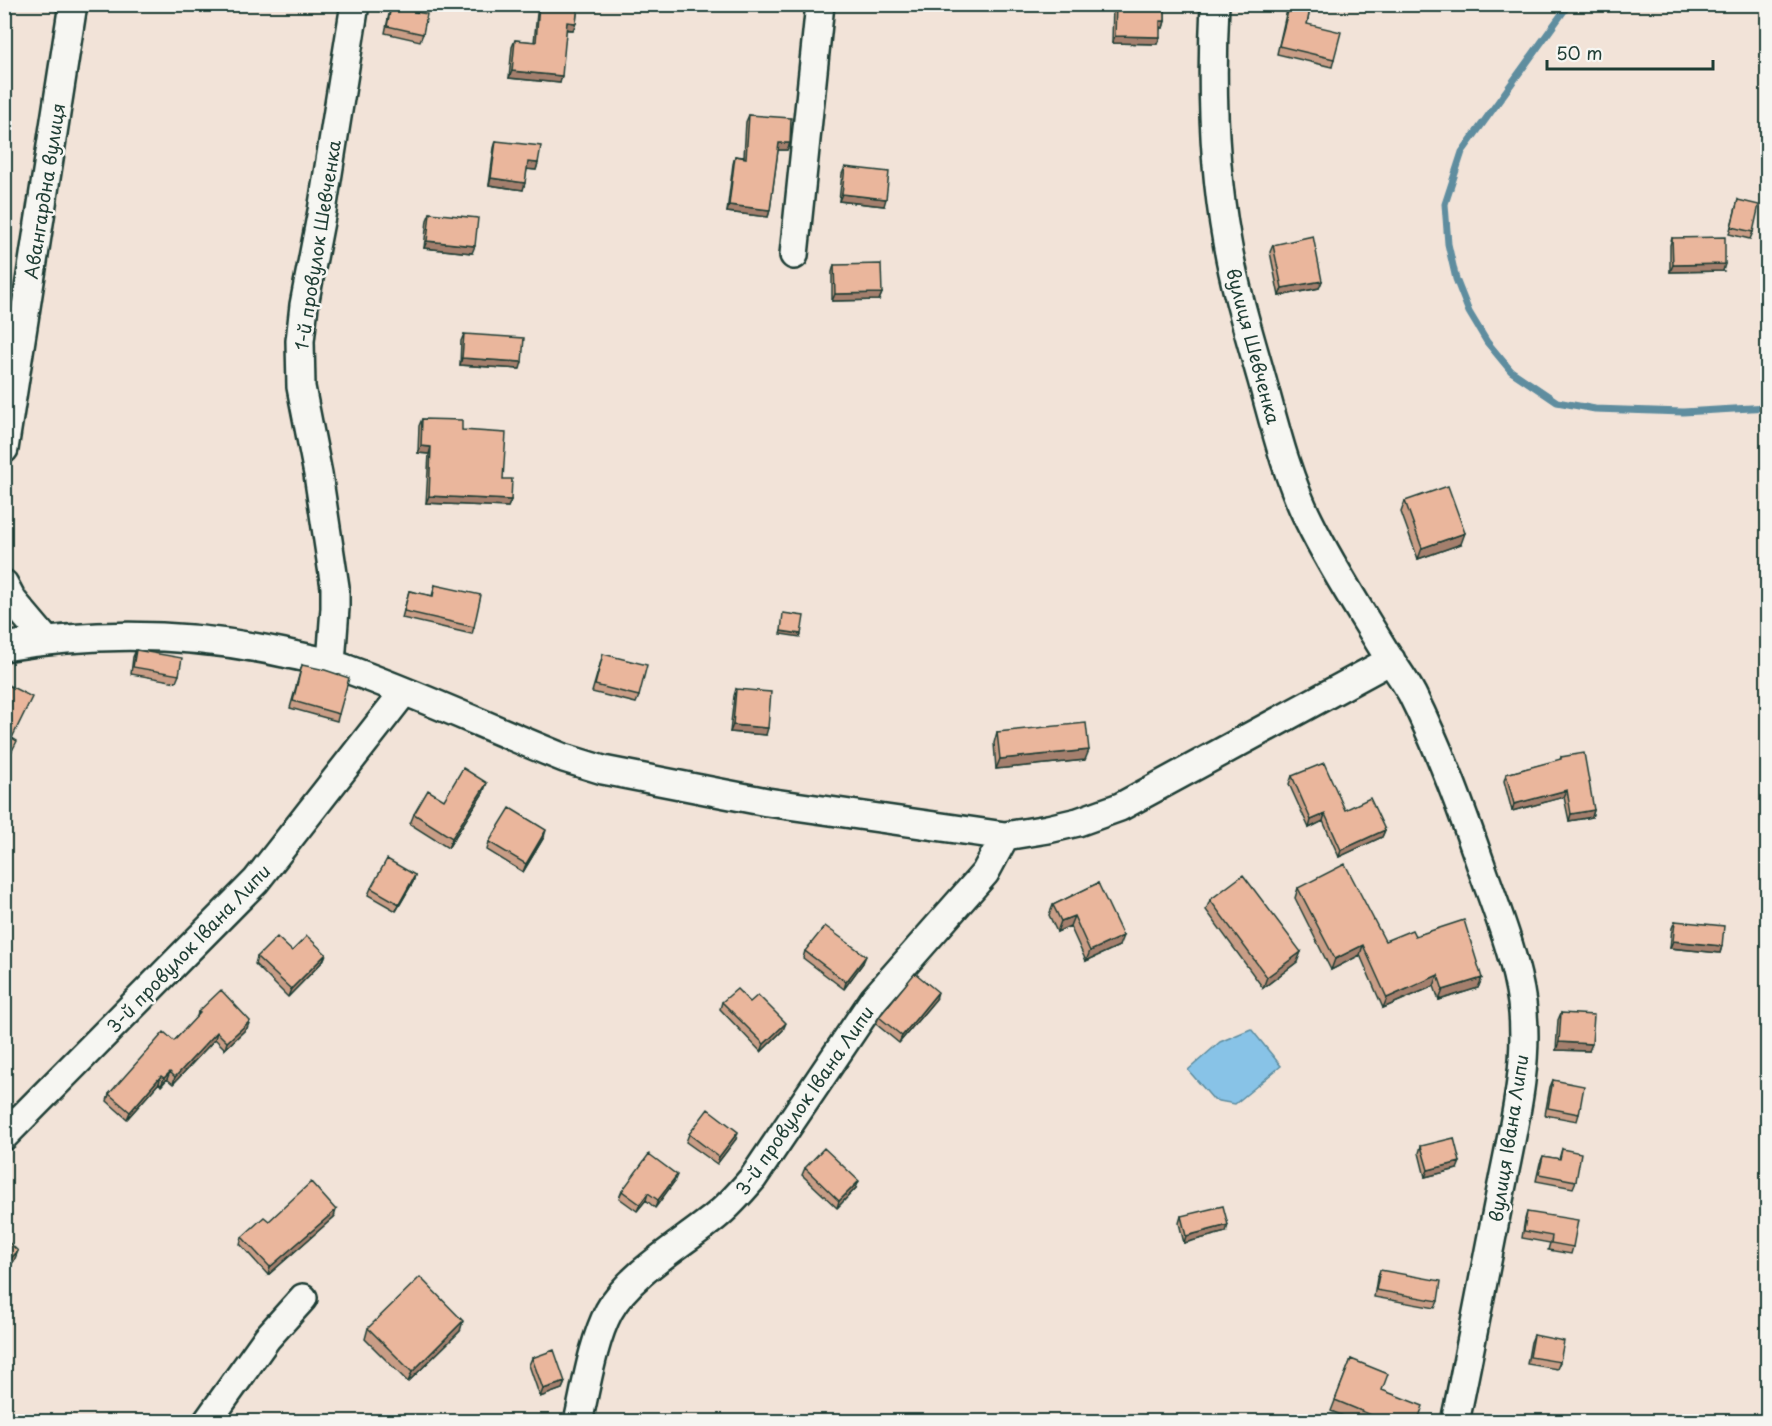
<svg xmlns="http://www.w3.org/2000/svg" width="1772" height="1426" font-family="'Playpen Sans',sans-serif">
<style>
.water{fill:#88c3e7;stroke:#5e8d9f;stroke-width:1.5}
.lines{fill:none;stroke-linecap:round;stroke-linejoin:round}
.stream{stroke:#5e8d9f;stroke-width:7}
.minor-casing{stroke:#1f3d34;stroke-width:32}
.minor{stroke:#f6f6f2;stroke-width:27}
.wall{fill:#c99d86;stroke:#1f3d34;stroke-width:1.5}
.shaded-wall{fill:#a47f6d;stroke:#1f3d34;stroke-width:1.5}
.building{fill:#eab69c;stroke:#1f3d34;stroke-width:1.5}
.labels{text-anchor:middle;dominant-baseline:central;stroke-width:5;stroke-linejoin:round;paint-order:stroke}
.street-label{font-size:18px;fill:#1f3d34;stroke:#f6f6f2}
</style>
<rect width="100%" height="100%" fill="#f2e3d8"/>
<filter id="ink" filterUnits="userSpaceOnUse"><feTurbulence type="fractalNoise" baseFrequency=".0167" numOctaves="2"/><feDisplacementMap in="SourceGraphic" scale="12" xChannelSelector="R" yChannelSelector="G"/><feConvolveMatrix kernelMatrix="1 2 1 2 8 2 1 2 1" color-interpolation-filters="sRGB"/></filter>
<g filter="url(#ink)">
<path class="water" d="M 1251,1029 L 1281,1066 L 1235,1104 L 1214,1100 L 1188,1070 L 1220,1042 Z"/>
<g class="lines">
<path class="stream" d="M 1569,4 L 1462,152 L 1445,204 L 1448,244 L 1456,279 L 1469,312 L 1487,342 L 1511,371 L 1557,402 L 1595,409 L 1683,412 L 1768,407"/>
<defs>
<path id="minor" d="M 1215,4 C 1211,84 1213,164 1227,242 C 1235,289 1249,334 1262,380 C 1275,427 1287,477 1309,521 C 1331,566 1358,607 1384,650 C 1393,665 1404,679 1412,694 C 1441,752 1463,813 1484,874 C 1499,916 1516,959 1522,1003 C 1530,1066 1512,1132 1500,1195 C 1485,1270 1471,1346 1455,1422
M 794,255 L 820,4
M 4,449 L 73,4
M 4,584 L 13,601 L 46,640
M 4,647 C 97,631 192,633 284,653 C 300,657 317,659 333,664 C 411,691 487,727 564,758 L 603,770 L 767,802 L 1005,836 L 1048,829 L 1078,822 L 1120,807 L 1391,660
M 331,663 L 335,608 L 335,587 L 318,474 L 301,387 L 300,341 L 304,305 L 322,211 L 355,4
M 4,1136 L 256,881 L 404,692
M 207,1422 L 267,1338 L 303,1298
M 578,1422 C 586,1388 593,1341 609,1311 C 629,1274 682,1244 715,1217 C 729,1206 741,1192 753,1178 L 874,999 L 985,873 L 1005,836"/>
</defs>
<use href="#minor" class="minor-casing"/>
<use href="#minor" class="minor"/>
</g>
<path class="wall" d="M 538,4 L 578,4 L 576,23 L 573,30 L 566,30 L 560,83 L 509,78 L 512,47 L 515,40 L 534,42 Z
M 1113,4 L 1165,4 L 1165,21 L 1163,28 L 1160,28 L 1157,44 L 1112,43 Z
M 1263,4 L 1311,4 L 1307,24 L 1334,59 L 1332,67 L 1277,54 L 1287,10 Z
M 391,7 L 423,34 L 420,41 L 385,33 L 389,14 Z
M 749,115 L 790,143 L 787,150 L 778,150 L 770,210 L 768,217 L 727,212 L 733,164 L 735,156 L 744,157 L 746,122 Z
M 496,141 L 538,163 L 536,170 L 527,169 L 523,190 L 489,185 L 494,148 Z
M 845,167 L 884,206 L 839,201 L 842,174 Z
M 1738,200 L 1753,232 L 1750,239 L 1729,234 Z
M 430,213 L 472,253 L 424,248 L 427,220 Z
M 1672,238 L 1723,271 L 1670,272 L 1670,245 Z
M 1273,245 L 1322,281 L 1319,288 L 1279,296 L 1270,252 Z
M 834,265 L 882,293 L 879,300 L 832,301 L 832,272 Z
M 464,334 L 520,369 L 460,365 L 461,341 Z
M 422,419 L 462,430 L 503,479 L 511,500 L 508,507 L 426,503 L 429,454 L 418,453 L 419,426 Z
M 1405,501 L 1461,544 L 1418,559 L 1401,512 Z
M 435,585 L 474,627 L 472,634 L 402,618 L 409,591 L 432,596 Z
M 136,650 L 179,675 L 176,682 L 131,674 L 133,657 Z
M 603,654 L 639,696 L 636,703 L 592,692 Z
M 302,665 L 339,714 L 337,721 L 290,708 Z
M 736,689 L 766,735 L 730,732 L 734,696 Z
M 997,732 L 1085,760 L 996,769 L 994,743 Z
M 1561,757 L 1594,810 L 1592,817 L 1569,821 L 1564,797 L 1512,811 L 1504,781 L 1506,774 L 1560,760 Z
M 1292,776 L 1345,810 L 1385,830 L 1382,837 L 1339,857 L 1323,821 L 1309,828 L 1289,784 Z
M 483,793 L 448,848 L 410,824 L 414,814 Z
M 544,837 L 523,872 L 487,850 L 489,842 Z
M 415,875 L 413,882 L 396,911 L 368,895 L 371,888 Z
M 1098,883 L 1119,946 L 1086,961 L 1070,926 L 1057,932 L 1049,915 L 1053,905 Z
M 1298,888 L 1385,941 L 1415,936 L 1482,978 L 1478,988 L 1439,1000 L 1434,986 L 1383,1008 L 1360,955 L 1331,970 L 1295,898 Z
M 1210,900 L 1297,962 L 1263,988 L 1206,910 Z
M 1675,921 L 1722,946 L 1720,953 L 1670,948 L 1672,928 Z
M 805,951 L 863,963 L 844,989 L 803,958 Z
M 326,954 L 323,961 L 288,997 L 255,964 L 257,957 Z
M 936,999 L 899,1043 L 876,1024 L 879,1017 Z
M 722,1002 L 750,1002 L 783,1030 L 761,1052 L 720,1009 Z
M 198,1012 L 247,1028 L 225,1049 L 215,1039 L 173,1084 L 167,1079 L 161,1086 L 159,1083 L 127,1119 L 107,1101 L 109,1094 L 174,1041 L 197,1017 Z
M 1561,1013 L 1589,1051 L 1556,1050 L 1558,1020 Z
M 1553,1080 L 1579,1114 L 1577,1121 L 1545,1115 L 1550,1087 Z
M 689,1134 L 736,1139 L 717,1164 L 686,1142 Z
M 1421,1146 L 1457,1169 L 1425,1177 L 1419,1153 Z
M 1562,1149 L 1576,1181 L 1573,1188 L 1536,1181 L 1540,1163 L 1543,1156 L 1559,1159 Z
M 805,1168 L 856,1188 L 837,1208 L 802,1175 Z
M 674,1182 L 655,1208 L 646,1200 L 637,1211 L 619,1198 L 622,1191 Z
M 1527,1212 L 1573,1247 L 1571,1254 L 1548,1250 L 1550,1243 L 1522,1238 L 1525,1219 Z
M 1181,1216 L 1226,1232 L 1184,1243 L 1179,1223 Z
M 334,1217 L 268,1275 L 240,1244 L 242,1237 L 269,1221 Z
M 1380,1270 L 1438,1301 L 1435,1308 L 1374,1297 L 1377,1278 Z
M 368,1328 L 460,1331 L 408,1382 L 365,1339 Z
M 1534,1335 L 1560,1362 L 1557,1369 L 1527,1364 L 1531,1342 Z
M 532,1358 L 565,1382 L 562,1389 L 540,1397 L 529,1365 Z
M 1351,1359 L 1382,1390 L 1417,1422 L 1358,1422 L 1331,1411 Z"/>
<path class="shaded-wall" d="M 1160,21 L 1165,21 L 1163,28 L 1157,28 Z
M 567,22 L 576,23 L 573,30 L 565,29 Z
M 1115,36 L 1160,37 L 1157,44 L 1112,43 Z
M 512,71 L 562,76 L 560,83 L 509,78 Z
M 779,143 L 790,143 L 787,150 L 777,150 Z
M 528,162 L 538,163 L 536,170 L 525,169 Z
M 491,178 L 525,183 L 523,190 L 489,185 Z
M 842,194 L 886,199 L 884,206 L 839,201 Z
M 729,205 L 770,210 L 768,217 L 727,212 Z
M 427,241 L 475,246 L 472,253 L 424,248 Z
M 1725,264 L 1723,271 L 1670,272 L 1673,265 Z
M 1322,281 L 1319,288 L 1279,296 L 1282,288 Z
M 882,293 L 879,300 L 832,301 L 835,294 Z
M 462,358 L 522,362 L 520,369 L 460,365 Z
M 421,446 L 431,447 L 429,454 L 418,453 Z
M 429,496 L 511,500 L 508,507 L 426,503 Z
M 1465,533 L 1461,544 L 1418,559 L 1422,548 Z
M 781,631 L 801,634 L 800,637 L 780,634 Z
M 733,725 L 768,728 L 766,735 L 730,732 Z
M 1089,750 L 1085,760 L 996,769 L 1000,759 Z
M 487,783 L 483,793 L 448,848 L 452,838 Z
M 1567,790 L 1564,797 L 1512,811 L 1514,804 Z
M 1594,810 L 1592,817 L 1569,821 L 1571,814 Z
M 1325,814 L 1323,821 L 1309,828 L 1311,820 Z
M 546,830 L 544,837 L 523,872 L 526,864 Z
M 1385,830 L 1382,837 L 1339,857 L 1341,850 Z
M 415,875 L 413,882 L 396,911 L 399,904 Z
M 1074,916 L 1070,926 L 1057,932 L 1061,921 Z
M 1123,936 L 1119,946 L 1086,961 L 1090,951 Z
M 1673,941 L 1722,946 L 1720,953 L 1670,948 Z
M 1363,945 L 1360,955 L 1331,970 L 1335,959 Z
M 1301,952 L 1297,962 L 1263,988 L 1267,977 Z
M 326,954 L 323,961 L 288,997 L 291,989 Z
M 866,956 L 863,963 L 844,989 L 846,982 Z
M 1438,975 L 1434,986 L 1383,1008 L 1387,998 Z
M 1482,978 L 1478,988 L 1439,1000 L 1443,990 Z
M 938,992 L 936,999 L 899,1043 L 902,1036 Z
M 250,1021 L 247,1028 L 225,1049 L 227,1042 Z
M 786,1023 L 783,1030 L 761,1052 L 764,1044 Z
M 217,1032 L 215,1039 L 173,1084 L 175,1077 Z
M 1559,1042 L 1592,1044 L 1589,1051 L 1556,1050 Z
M 170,1072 L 167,1079 L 161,1086 L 164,1078 Z
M 161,1076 L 159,1083 L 127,1119 L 130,1112 Z
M 738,1132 L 736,1139 L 717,1164 L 719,1157 Z
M 1460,1162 L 1457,1169 L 1425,1177 L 1428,1170 Z
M 677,1175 L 674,1182 L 655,1208 L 658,1200 Z
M 859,1181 L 856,1188 L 837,1208 L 839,1201 Z
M 648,1193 L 646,1200 L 637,1211 L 640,1204 Z
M 336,1210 L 334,1217 L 268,1275 L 270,1267 Z
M 1228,1225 L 1226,1232 L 1184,1243 L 1186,1236 Z
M 18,1251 L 14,1261 L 4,1272 L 4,1265 Z
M 463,1321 L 460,1331 L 408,1382 L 412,1372 Z
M 565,1382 L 562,1389 L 540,1397 L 543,1389 Z"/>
<path class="building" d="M 539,4 L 578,4 L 576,23 L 567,22 L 562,76 L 512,71 L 515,40 L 536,42 Z
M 1116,4 L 1165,4 L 1165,21 L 1160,21 L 1160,37 L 1115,36 Z
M 1290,4 L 1311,4 L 1307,24 L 1341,32 L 1334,59 L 1279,46 Z
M 391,7 L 427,14 L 423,34 L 387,26 Z
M 749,115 L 791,118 L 790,143 L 779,143 L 770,210 L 729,205 L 735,156 L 746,158 Z
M 496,141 L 541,146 L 538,163 L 528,162 L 525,183 L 491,178 Z
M 845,167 L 889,172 L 886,199 L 842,194 Z
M 1738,200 L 1759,205 L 1753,232 L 1731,227 Z
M 430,213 L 478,218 L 475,246 L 427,241 Z
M 1313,236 L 1322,281 L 1282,288 L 1273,245 Z
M 1725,237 L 1725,264 L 1673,265 L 1672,238 Z
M 881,264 L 882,293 L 835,294 L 834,265 Z
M 464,334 L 524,338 L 522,362 L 462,358 Z
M 422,419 L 462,420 L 462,430 L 506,433 L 503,479 L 512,479 L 511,500 L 429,496 L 431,447 L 421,446 Z
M 1448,486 L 1465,533 L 1422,548 L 1405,501 Z
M 435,585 L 481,595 L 474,627 L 404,611 L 409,591 L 433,596 Z
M 783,613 L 804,616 L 801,634 L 781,631 Z
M 136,650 L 182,658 L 179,675 L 133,667 Z
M 603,654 L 647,665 L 639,696 L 595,685 Z
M 302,665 L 325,670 L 349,678 L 339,714 L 293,701 Z
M 4,683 L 32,697 L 12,738 L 17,741 L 4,766 Z
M 736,689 L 771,692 L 768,728 L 733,725 Z
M 1086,723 L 1089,750 L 1000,759 L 997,732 Z
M 1584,753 L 1594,810 L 1571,814 L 1567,790 L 1514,804 L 1506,774 L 1561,759 L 1561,757 Z
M 1324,763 L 1345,810 L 1370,798 L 1385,830 L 1341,850 L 1325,814 L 1311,820 L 1292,776 Z
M 463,768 L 487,783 L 452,838 L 414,814 L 428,790 L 444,800 Z
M 510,808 L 546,830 L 526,864 L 489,842 Z
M 387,859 L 415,875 L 399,904 L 371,888 Z
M 1345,864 L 1385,941 L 1412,930 L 1415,936 L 1464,920 L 1482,978 L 1443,990 L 1438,975 L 1387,998 L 1363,945 L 1335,959 L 1298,888 Z
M 1243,875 L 1301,952 L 1267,977 L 1210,900 Z
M 1098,883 L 1123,936 L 1090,951 L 1074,916 L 1061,921 L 1053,905 Z
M 1675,921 L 1724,926 L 1722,946 L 1673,941 Z
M 825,926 L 866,956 L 846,982 L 805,951 Z
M 307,936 L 326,954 L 291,989 L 257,957 L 277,937 L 292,951 Z
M 915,973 L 938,992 L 902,1036 L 879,1017 Z
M 737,989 L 750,1002 L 758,995 L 786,1023 L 764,1044 L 722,1002 Z
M 221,990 L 250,1021 L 227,1042 L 217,1032 L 175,1077 L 170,1072 L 164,1078 L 161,1076 L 130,1112 L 109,1094 L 164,1032 L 174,1041 L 200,1013 L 198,1012 Z
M 1561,1013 L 1594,1015 L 1592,1044 L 1559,1042 Z
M 1553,1080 L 1584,1086 L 1579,1114 L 1548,1108 Z
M 708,1109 L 738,1132 L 719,1157 L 689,1134 Z
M 1454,1138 L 1460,1162 L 1428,1170 L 1421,1146 Z
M 824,1148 L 859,1181 L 839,1201 L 805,1168 Z
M 1562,1149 L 1581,1153 L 1576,1181 L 1539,1174 L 1543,1156 L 1560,1159 Z
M 649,1154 L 677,1175 L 658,1200 L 648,1193 L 640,1204 L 622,1191 Z
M 311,1182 L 336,1210 L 270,1267 L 242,1237 L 264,1217 L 269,1221 Z
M 1223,1206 L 1228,1225 L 1186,1236 L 1181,1216 Z
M 1527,1212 L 1578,1220 L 1573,1247 L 1551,1243 L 1552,1236 L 1524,1231 Z
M 4,1238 L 18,1251 L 4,1265 Z
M 1380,1270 L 1441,1281 L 1438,1301 L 1376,1290 Z
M 420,1277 L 463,1321 L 412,1372 L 368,1328 Z
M 1534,1335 L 1564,1341 L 1560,1362 L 1530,1357 Z
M 554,1350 L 565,1382 L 543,1389 L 532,1358 Z
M 1351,1359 L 1388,1374 L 1382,1390 L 1423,1406 L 1417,1422 L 1388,1422 L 1335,1400 Z"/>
</g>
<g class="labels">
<g class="street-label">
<text transform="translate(44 191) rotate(-81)">Авангардна вулиця</text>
<text transform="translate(317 245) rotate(-81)">1-й провулок Шевченка</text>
<text transform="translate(1254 346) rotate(75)">вулиця Шевченка</text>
<text transform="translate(188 948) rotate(-46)">3-й провулок Івана Липи</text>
<text transform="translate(804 1100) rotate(-55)">3-й провулок Івана Липи</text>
<text transform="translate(1508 1138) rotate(-81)">вулиця Івана Липи</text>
</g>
</g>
<rect width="1772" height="1426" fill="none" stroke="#f6f6f2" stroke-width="24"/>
<rect x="12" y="12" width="1748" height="1402" fill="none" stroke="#1f3d34" stroke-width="2" filter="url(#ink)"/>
<path d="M1547 60v9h166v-9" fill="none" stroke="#1f3d34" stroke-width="3"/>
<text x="1556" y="60" font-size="18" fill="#1f3d34" stroke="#f6f6f2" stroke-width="4.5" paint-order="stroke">50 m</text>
</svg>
